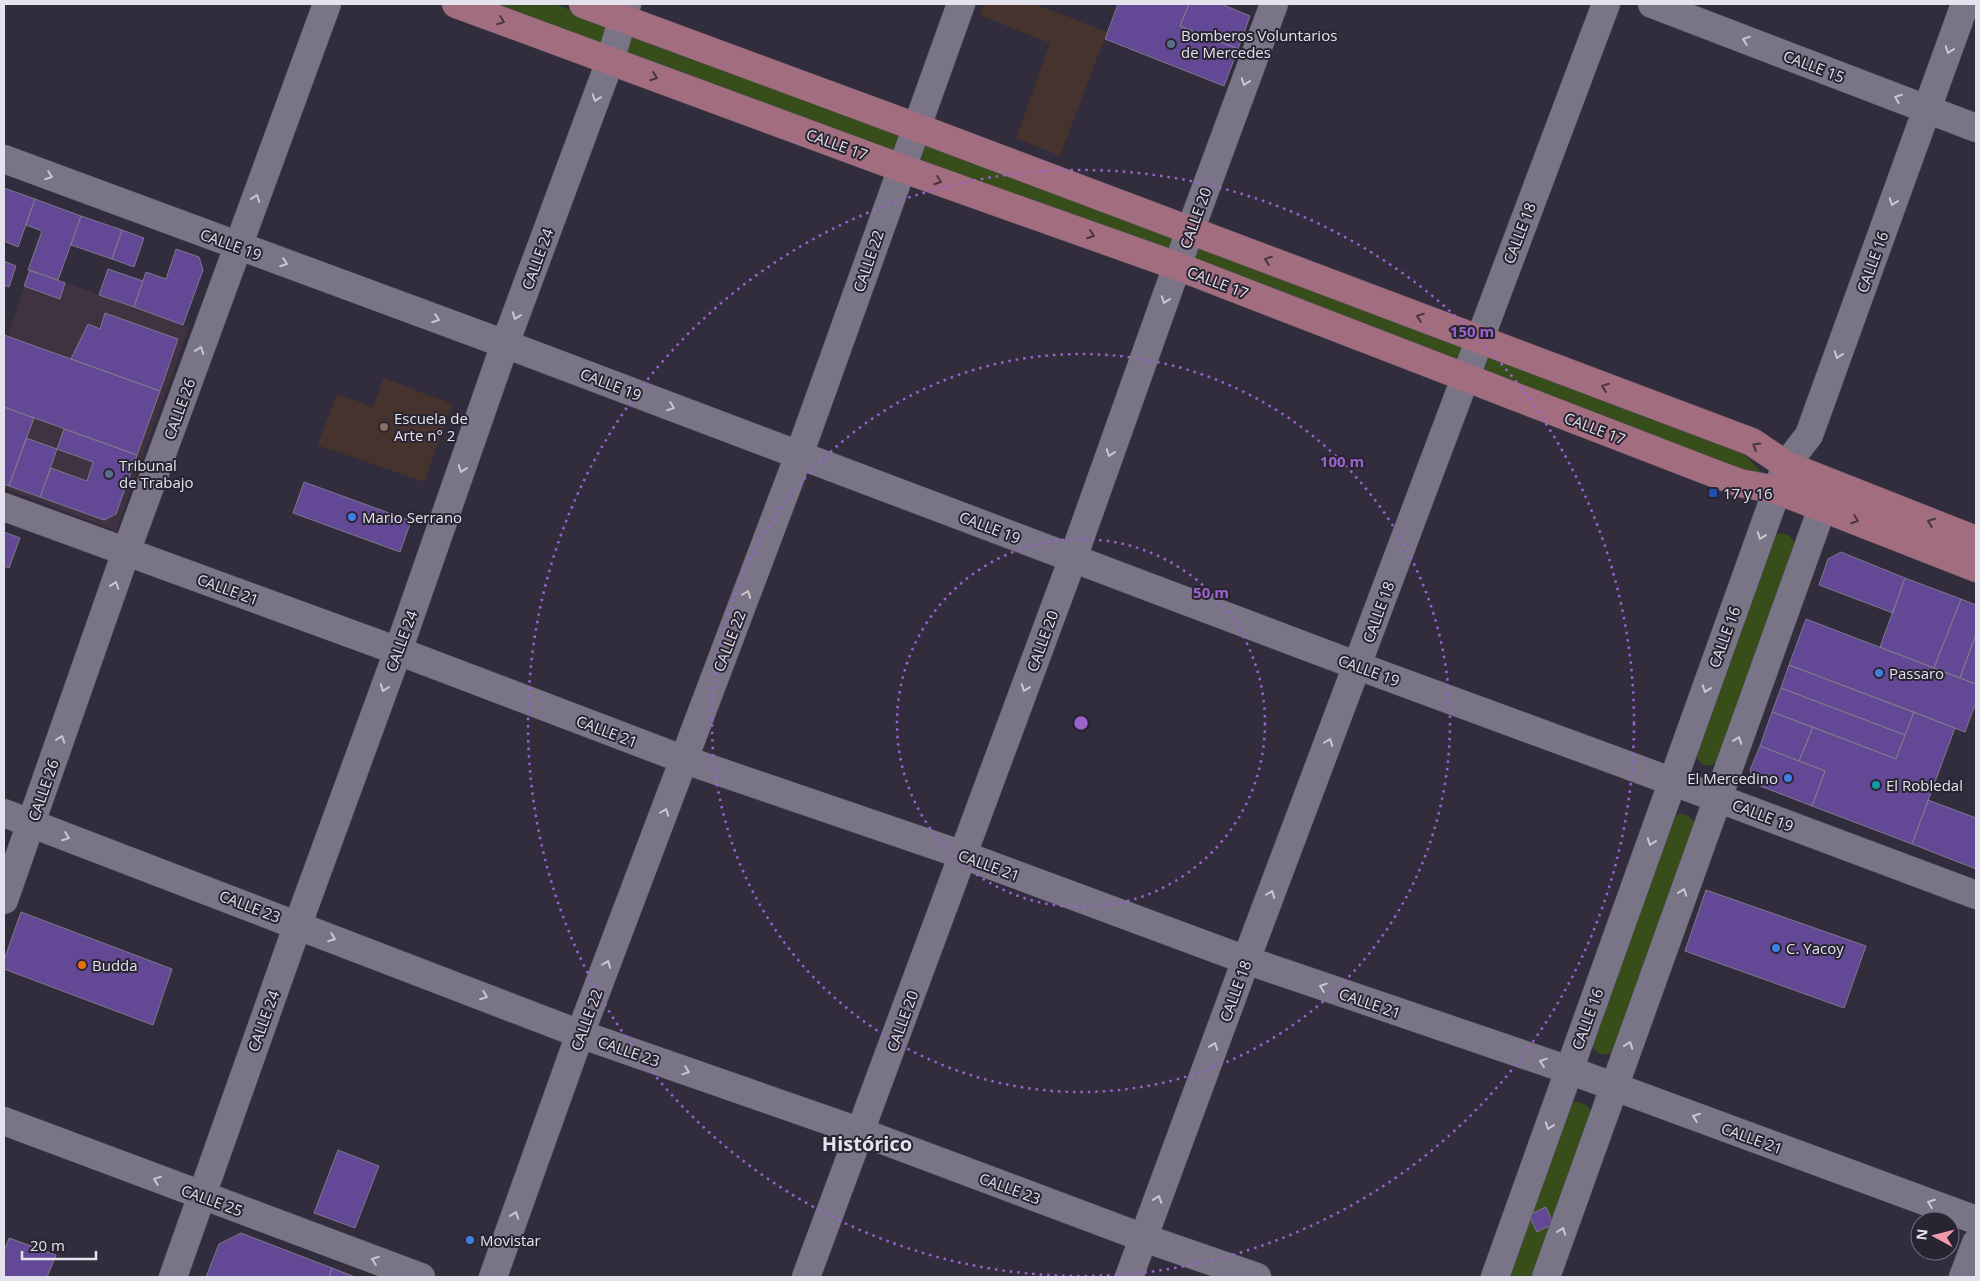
<svg xmlns="http://www.w3.org/2000/svg" width="1980" height="1281" font-family="'Open Sans',sans-serif">
<style>
.commercial{fill:#403341}
.education{fill:#46332d}
.green{fill:#374e1a}
.building{fill:#634995;stroke:#7d788a}
.lines{fill:none;stroke-linecap:round;stroke-linejoin:round}
.minor-casing{stroke:#4f4b57;stroke-width:29}
.major-casing{stroke:#4f4b57;stroke-width:29}
.minor{stroke:#797586;stroke-width:28}
.major{stroke:#a26d7e;stroke-width:28}
.oneway{stroke:#463645}
.oneway2{stroke:#c9c7d2}
.ring{fill:none;stroke:#9a63cc;stroke-width:2.5;stroke-dasharray:2.5 5}
.service-dot{fill:#5c6f8a;stroke:#282432;stroke-width:2}
.education-dot{fill:#8d6e63;stroke:#282432;stroke-width:2}
.transit-dot{fill:#1a4fb4;stroke:#282432;stroke-width:2}
.shop-dot{fill:#3f7fe0;stroke:#282432;stroke-width:2}
.culture-dot{fill:#0f9aa8;stroke:#282432;stroke-width:2}
.food-dot{fill:#e8710a;stroke:#282432;stroke-width:2}
.labels{text-anchor:middle;dominant-baseline:central;stroke-width:4;stroke-linejoin:round;paint-order:stroke}
.poi-label{font-size:15px;fill:#e4e2ec;stroke:#282432;text-anchor:start}
.street-label{font-size:15px;fill:#e4e2ec;stroke:#282432}
.district-label{font-size:20px;font-weight:bold;fill:#e4e2ec;stroke:#282432}
.centre{fill:#9a63cc;stroke:#282432;stroke-width:2.5}
.ring-label{font-size:15px;text-anchor:middle;font-weight:bold;fill:#9a63cc;stroke:#282432;stroke-width:4;stroke-linejoin:round;paint-order:stroke}
</style>
<rect width="100%" height="100%" fill="#322d3d"/>
<path class="commercial" d="M 30,270 L 189,327 L 116,531 L 4,488 L 4,335 L 8,337 Z"/>
<path class="education" d="M 984,4 L 1035,4 L 1107,32 L 1060,156 L 1016,138 L 1050,43 L 980,15 Z
M 384,378 L 452,404 L 424,482 L 318,445 L 337,394 L 373,407 Z"/>
<path class="green" d="M 456,4 L 554,4 L 1739,449 L 1765,476 L 1732,470 Z
M 1780,533 C 1788,534 1791,536 1795,544 L 1716,763 C 1706,768 1700,765 1695,755 L 1774,536 Z
M 1680,814 C 1688,814 1691,817 1695,824 L 1613,1052 C 1603,1057 1597,1054 1592,1045 L 1673,817 Z
M 1576,1102 C 1584,1103 1588,1105 1591,1112 L 1534,1277 L 1506,1277 L 1570,1105 Z"/>
<path class="building" d="M 1118,4 L 1189,4 L 1180,26 L 1238,49 L 1224,86 L 1105,39 Z
M 1189,4 L 1221,4 L 1250,16 L 1238,49 L 1180,26 Z
M 4,188 L 35,199 L 18,247 L 4,241 Z
M 35,199 L 81,216 L 58,280 L 28,270 L 42,231 L 26,225 Z
M 81,216 L 122,230 L 112,259 L 71,245 Z
M 122,230 L 144,238 L 134,267 L 112,259 Z
M 176,249 L 199,257 L 203,270 L 183,325 L 134,307 L 146,272 L 166,279 Z
M 4,261 L 16,266 L 9,287 L 4,285 Z
M 108,269 L 143,281 L 134,307 L 99,295 Z
M 30,270 L 65,283 L 60,299 L 24,286 Z
M 105,313 L 178,339 L 160,391 L 71,359 L 88,324 L 100,329 Z
M 4,335 L 160,391 L 137,455 L 4,407 Z
M 4,407 L 34,418 L 9,486 L 4,484 Z
M 64,429 L 137,455 L 116,514 L 104,520 L 40,497 L 51,468 L 87,481 L 93,462 L 57,449 Z
M 26,438 L 57,449 L 40,497 L 9,486 Z
M 304,482 L 411,521 L 400,552 L 293,513 Z
M 4,532 L 20,538 L 9,568 L 4,566 Z
M 1841,552 L 1905,578 L 1893,613 L 1819,585 L 1828,559 Z
M 1905,578 L 1961,599 L 1934,668 L 1880,647 Z
M 1961,599 L 1976,605 L 1976,634 L 1960,678 L 1934,668 Z
M 1806,619 L 1976,684 L 1976,702 L 1965,732 L 1789,665 Z
M 1976,634 L 1976,684 L 1960,678 Z
M 1789,665 L 1914,712 L 1905,735 L 1781,688 Z
M 1781,688 L 1905,735 L 1896,759 L 1772,712 Z
M 1772,712 L 1813,727 L 1799,761 L 1760,746 Z
M 1914,712 L 1955,728 L 1912,844 L 1812,806 L 1825,771 L 1799,761 L 1813,727 L 1896,759 Z
M 1760,746 L 1825,771 L 1812,806 L 1755,784 L 1750,770 Z
M 1928,800 L 1976,818 L 1976,869 L 1912,844 Z
M 1706,890 L 1866,946 L 1844,1008 L 1685,951 Z
M 21,912 L 172,969 L 153,1025 L 4,969 L 4,960 Z
M 338,1150 L 379,1166 L 355,1228 L 314,1213 Z
M 1546,1207 L 1553,1224 L 1537,1232 L 1529,1215 Z
M 241,1233 L 332,1268 L 329,1277 L 206,1277 L 219,1244 Z
M 9,1238 L 56,1255 L 47,1277 L 4,1277 L 4,1252 Z
M 332,1268 L 355,1277 L 329,1277 Z"/>
<g class="lines">
<defs>
<path id="minor" d="M 1652,4 L 1976,128
M 4,159 L 505,344 L 1358,666 L 1717,798 L 1976,895
M 4,507 L 398,651 L 685,760 L 963,855 L 1246,960 L 1569,1070 L 1976,1220
M 4,813 L 580,1034 L 861,1132 L 1144,1238 L 1257,1277
M 4,900 L 126,552 L 327,4
M 4,1121 L 421,1277
M 173,1277 L 298,924 L 398,651 L 505,344 L 610,61 L 627,4
M 493,1277 L 580,1034 L 799,455 L 961,4
M 806,1277 L 1073,558 L 1177,266 L 1274,4
M 1129,1277 L 1246,960 L 1606,4
M 1495,1277 L 1786,465 L 1809,435 L 1965,4
M 1546,1277 L 1830,486
M 1963,1277 L 1976,1243"/>
<path id="major" d="M 456,4 L 901,168 L 1177,266 L 1721,476 L 1740,483 L 1777,490 L 1976,568
M 583,4 L 916,127 L 1752,442 L 1786,465 L 1976,540"/>
</defs>
<use href="#minor" class="minor-casing"/>
<use href="#major" class="major-casing"/>
<use href="#minor" class="minor"/>
<use href="#major" class="major"/>
</g>
<defs><path id="oneway-chevron" d="M-2-3.5L2.5 0L-2 3.5" fill="none" stroke-width="1.6" stroke-linecap="round" stroke-linejoin="round" transform="scale(1.25)"/></defs>
<g class="oneway">
<use href="#oneway-chevron" transform="translate(501 21) rotate(21)"/>
<use href="#oneway-chevron" transform="translate(654 77) rotate(20)"/>
<use href="#oneway-chevron" transform="translate(938 181) rotate(20)"/>
<use href="#oneway-chevron" transform="translate(1091 235) rotate(20)"/>
<use href="#oneway-chevron" transform="translate(1268 260) rotate(-159)"/>
<use href="#oneway-chevron" transform="translate(1420 317) rotate(-159)"/>
<use href="#oneway-chevron" transform="translate(1605 387) rotate(-159)"/>
<use href="#oneway-chevron" transform="translate(1756 446) rotate(-149)"/>
<use href="#oneway-chevron" transform="translate(1855 520) rotate(21)"/>
<use href="#oneway-chevron" transform="translate(1931 522) rotate(-159)"/>
</g>
<g class="oneway2">
<use href="#oneway-chevron" transform="translate(1746 40) rotate(-159)"/>
<use href="#oneway-chevron" transform="translate(1949 50) rotate(110)"/>
<use href="#oneway-chevron" transform="translate(1245 82) rotate(110)"/>
<use href="#oneway-chevron" transform="translate(596 98) rotate(110)"/>
<use href="#oneway-chevron" transform="translate(1898 98) rotate(-159)"/>
<use href="#oneway-chevron" transform="translate(49 176) rotate(20)"/>
<use href="#oneway-chevron" transform="translate(256 198) rotate(-70)"/>
<use href="#oneway-chevron" transform="translate(1893 202) rotate(110)"/>
<use href="#oneway-chevron" transform="translate(284 263) rotate(20)"/>
<use href="#oneway-chevron" transform="translate(1165 300) rotate(110)"/>
<use href="#oneway-chevron" transform="translate(516 316) rotate(110)"/>
<use href="#oneway-chevron" transform="translate(436 319) rotate(20)"/>
<use href="#oneway-chevron" transform="translate(200 350) rotate(-70)"/>
<use href="#oneway-chevron" transform="translate(1838 355) rotate(110)"/>
<use href="#oneway-chevron" transform="translate(671 407) rotate(21)"/>
<use href="#oneway-chevron" transform="translate(1110 453) rotate(110)"/>
<use href="#oneway-chevron" transform="translate(462 469) rotate(109)"/>
<use href="#oneway-chevron" transform="translate(1761 536) rotate(110)"/>
<use href="#oneway-chevron" transform="translate(115 585) rotate(-71)"/>
<use href="#oneway-chevron" transform="translate(747 594) rotate(-69)"/>
<use href="#oneway-chevron" transform="translate(384 688) rotate(110)"/>
<use href="#oneway-chevron" transform="translate(1025 688) rotate(110)"/>
<use href="#oneway-chevron" transform="translate(1706 689) rotate(110)"/>
<use href="#oneway-chevron" transform="translate(61 739) rotate(-71)"/>
<use href="#oneway-chevron" transform="translate(1738 740) rotate(-70)"/>
<use href="#oneway-chevron" transform="translate(1329 742) rotate(-69)"/>
<use href="#oneway-chevron" transform="translate(665 812) rotate(-69)"/>
<use href="#oneway-chevron" transform="translate(66 837) rotate(21)"/>
<use href="#oneway-chevron" transform="translate(1651 842) rotate(110)"/>
<use href="#oneway-chevron" transform="translate(1683 892) rotate(-70)"/>
<use href="#oneway-chevron" transform="translate(1271 894) rotate(-69)"/>
<use href="#oneway-chevron" transform="translate(332 938) rotate(21)"/>
<use href="#oneway-chevron" transform="translate(607 964) rotate(-69)"/>
<use href="#oneway-chevron" transform="translate(1323 987) rotate(-161)"/>
<use href="#oneway-chevron" transform="translate(484 996) rotate(21)"/>
<use href="#oneway-chevron" transform="translate(1629 1045) rotate(-70)"/>
<use href="#oneway-chevron" transform="translate(1214 1046) rotate(-70)"/>
<use href="#oneway-chevron" transform="translate(1543 1062) rotate(-161)"/>
<use href="#oneway-chevron" transform="translate(686 1071) rotate(19)"/>
<use href="#oneway-chevron" transform="translate(1696 1117) rotate(-160)"/>
<use href="#oneway-chevron" transform="translate(1549 1126) rotate(110)"/>
<use href="#oneway-chevron" transform="translate(157 1180) rotate(-159)"/>
<use href="#oneway-chevron" transform="translate(1158 1199) rotate(-70)"/>
<use href="#oneway-chevron" transform="translate(1931 1203) rotate(-160)"/>
<use href="#oneway-chevron" transform="translate(515 1215) rotate(-70)"/>
<use href="#oneway-chevron" transform="translate(1562 1231) rotate(-70)"/>
<use href="#oneway-chevron" transform="translate(375 1260) rotate(-160)"/>
</g>
<g class="ring">
<circle cx="1081" cy="723" r="184"/>
<circle cx="1081" cy="723" r="369"/>
<circle cx="1081" cy="723" r="553"/>
</g>
<g class="service-dot">
<circle cx="1171" cy="44" r="5"/>
<circle cx="109" cy="474" r="5"/>
</g>
<circle class="education-dot" cx="384" cy="427" r="5"/>
<rect class="transit-dot" x="1708" y="488" width="10" height="10" rx="2.5"/>
<g class="shop-dot">
<circle cx="352" cy="517" r="5"/>
<circle cx="1879" cy="673" r="5"/>
<circle cx="1788" cy="778" r="5"/>
<circle cx="1776" cy="948" r="5"/>
<circle cx="470" cy="1240" r="5"/>
</g>
<circle class="culture-dot" cx="1876" cy="785" r="5"/>
<circle class="food-dot" cx="82" cy="965" r="5"/>
<g class="labels">
<g class="poi-label">
<text x="1181" y="35">Bomberos Voluntarios<tspan x="1181" dy="17">de Mercedes</tspan></text>
<text x="394" y="418">Escuela de<tspan x="394" dy="17">Arte n° 2</tspan></text>
<text x="119" y="465">Tribunal<tspan x="119" dy="17">de Trabajo</tspan></text>
<text x="1723" y="493">17 y 16</text>
<text x="362" y="517">Mario Serrano</text>
<text x="1889" y="673">Passaro</text>
<text x="1778" y="778" text-anchor="end">El Mercedino</text>
<text x="1886" y="785">El Robledal</text>
<text x="1786" y="948">C. Yacoy</text>
<text x="92" y="965">Budda</text>
<text x="480" y="1240">Movistar</text>
</g>
<g class="street-label">
<text transform="translate(1814 66) rotate(21)">CALLE 15</text>
<text transform="translate(837 144) rotate(20)">CALLE 17</text>
<text transform="translate(1195 218) rotate(-70)">CALLE 20</text>
<text transform="translate(1519 233) rotate(-69)">CALLE 18</text>
<text transform="translate(231 244) rotate(20)">CALLE 19</text>
<text transform="translate(537 259) rotate(-70)">CALLE 24</text>
<text transform="translate(868 261) rotate(-71)">CALLE 22</text>
<text transform="translate(1872 262) rotate(-70)">CALLE 16</text>
<text transform="translate(1218 282) rotate(21)">CALLE 17</text>
<text transform="translate(611 384) rotate(21)">CALLE 19</text>
<text transform="translate(179 409) rotate(-70)">CALLE 26</text>
<text transform="translate(1595 428) rotate(21)">CALLE 17</text>
<text transform="translate(990 527) rotate(21)">CALLE 19</text>
<text transform="translate(228 589) rotate(20)">CALLE 21</text>
<text transform="translate(1378 612) rotate(-70)">CALLE 18</text>
<text transform="translate(1724 637) rotate(-70)">CALLE 16</text>
<text transform="translate(401 641) rotate(-70)">CALLE 24</text>
<text transform="translate(729 641) rotate(-69)">CALLE 22</text>
<text transform="translate(1042 641) rotate(-70)">CALLE 20</text>
<text transform="translate(1369 670) rotate(20)">CALLE 19</text>
<text transform="translate(607 731) rotate(21)">CALLE 21</text>
<text transform="translate(43 790) rotate(-71)">CALLE 26</text>
<text transform="translate(1763 815) rotate(21)">CALLE 19</text>
<text transform="translate(989 865) rotate(20)">CALLE 21</text>
<text transform="translate(250 906) rotate(21)">CALLE 23</text>
<text transform="translate(1235 991) rotate(-70)">CALLE 18</text>
<text transform="translate(1370 1003) rotate(19)">CALLE 21</text>
<text transform="translate(1587 1019) rotate(-70)">CALLE 16</text>
<text transform="translate(586 1020) rotate(-70)">CALLE 22</text>
<text transform="translate(263 1021) rotate(-70)">CALLE 24</text>
<text transform="translate(902 1021) rotate(-70)">CALLE 20</text>
<text transform="translate(629 1051) rotate(19)">CALLE 23</text>
<text transform="translate(1752 1138) rotate(20)">CALLE 21</text>
<text transform="translate(1010 1188) rotate(20)">CALLE 23</text>
<text transform="translate(212 1200) rotate(20)">CALLE 25</text>
</g>
<g class="district-label">
<text x="867" y="1143">Histórico</text>
</g>
</g>
<circle cx="1081" cy="723" r="8" class="centre"/>
<g class="ring-label">
<text x="1472" y="337">150 m</text>
<text x="1342" y="467">100 m</text>
<text x="1211" y="598">50 m</text>
</g>
<rect width="1980" height="1281" fill="none" stroke="#e4e2ec" stroke-width="10"/>
<g transform="translate(1935 1236) rotate(277)"><circle r="24" fill="#282432" stroke="#73707c"/>
<path d="M0-4L9 19L0 12L-9 19Z" fill="#f29aad"/>
<text y="-8" font-size="14" font-weight="bold" text-anchor="middle" fill="#e4e2ec">N</text>
</g>
<path d="M22 1251v8h74v-8" fill="none" stroke="#e4e2ec" stroke-width="2.5"/>
<text x="30" y="1251" font-size="15" fill="#e4e2ec" stroke="#282432" stroke-width="4" paint-order="stroke">20 m</text>
</svg>
